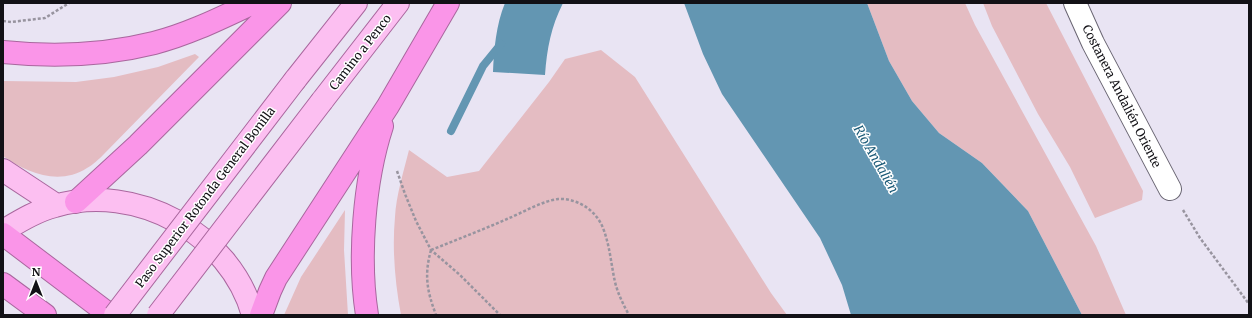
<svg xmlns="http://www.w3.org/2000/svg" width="1252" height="318" font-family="Merriweather,serif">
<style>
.green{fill:#e4bcc2}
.water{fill:#6396b2}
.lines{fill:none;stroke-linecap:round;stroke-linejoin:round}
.stream{stroke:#6396b2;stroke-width:8}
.minor-casing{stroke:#696572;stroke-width:24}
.major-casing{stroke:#a9679e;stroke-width:24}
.highway-casing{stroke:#a9679e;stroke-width:24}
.path{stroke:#98949f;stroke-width:2.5;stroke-dasharray:3 2;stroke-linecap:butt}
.minor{stroke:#fff;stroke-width:22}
.major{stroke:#fcbff1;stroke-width:22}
.highway{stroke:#fa95e8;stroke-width:22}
.major-bridge-casing{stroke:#a9679e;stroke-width:24;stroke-linecap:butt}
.major-bridge{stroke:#fcbff1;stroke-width:22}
.labels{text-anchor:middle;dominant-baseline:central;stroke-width:3;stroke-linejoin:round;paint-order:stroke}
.street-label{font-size:12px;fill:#121116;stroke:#fff}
.water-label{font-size:13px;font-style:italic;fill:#1c5b78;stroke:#fff}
</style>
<rect width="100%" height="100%" fill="#e9e4f3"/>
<path class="green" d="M 867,3 L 965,3 L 975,25 L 1096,246 L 1126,315 L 1082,315 L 1028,211 L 982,163 L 939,133 L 912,101 L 889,61 Z
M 983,3 L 1046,3 L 1143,191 L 1142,200 L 1095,218 L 1070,167 L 1038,114 L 992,26 Z
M 601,50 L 635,77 L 771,293 L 787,315 L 401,315 C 395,283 392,249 395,217 C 396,196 404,170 409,150 L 447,177 L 479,171 L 549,82 L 565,59 Z
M 195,54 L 199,57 L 104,154 C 99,159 93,165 87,168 C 59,186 27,173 3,156 L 3,81 L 76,82 L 114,77 L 158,67 Z
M 345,210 L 344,250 L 348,315 L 284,315 L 301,277 Z"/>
<path class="water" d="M 505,3 L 563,3 C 551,27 547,48 545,75 L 493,72 C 494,49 496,25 505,3 Z
M 684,3 L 867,3 L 889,61 L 912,101 L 939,133 L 982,163 L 1028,211 L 1082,315 L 851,315 L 842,285 L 820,238 L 722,94 L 703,54 Z"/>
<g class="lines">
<path class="stream" d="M 451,131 L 483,66 L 501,44"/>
<defs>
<path id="minor" d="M 1075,3 L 1093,43 L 1170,189"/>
<path id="major" d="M 295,80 L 356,3
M 322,101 L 398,3
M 3,170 L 56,205
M 3,231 C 20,221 36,211 55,206 C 136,182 230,233 253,315"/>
<path id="highway" d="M 3,52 C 53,57 106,55 154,43 C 189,34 221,18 253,3
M 76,202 L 138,145 L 280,3
M 3,234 L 110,315
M 3,284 L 45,315
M 261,315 L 270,291 L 276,278 L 388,106 L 448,3
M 367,315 C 358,258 364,181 382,126"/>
</defs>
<use href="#minor" class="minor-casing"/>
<use href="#major" class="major-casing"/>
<use href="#highway" class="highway-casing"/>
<path class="path" d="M 3,21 L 11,22 L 45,18 L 69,3
M 397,171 L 405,194 L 416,221 L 431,250 L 460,275 L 500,315
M 1183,210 L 1200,238 L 1249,304
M 431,250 C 456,240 482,230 507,219 C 522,213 542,201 558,199 C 577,198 596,210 603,228 C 610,246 611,264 615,282 C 618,294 623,304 629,315
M 431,250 C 424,275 427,291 436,315"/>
<use href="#minor" class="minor"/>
<use href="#major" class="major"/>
<use href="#highway" class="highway"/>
<defs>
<path id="major-bridge" d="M 115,315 L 295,80
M 158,315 L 322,101"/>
</defs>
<use href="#major-bridge" class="major-bridge-casing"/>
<use href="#major-bridge" class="major-bridge"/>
</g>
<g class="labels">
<g class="street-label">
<text transform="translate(360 52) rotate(-52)">Camino a Penco</text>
<text transform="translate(1122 96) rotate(63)">Costanera Andalién Oriente</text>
<text transform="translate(205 197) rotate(-53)">Paso Superior Rotonda General Bonilla</text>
</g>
<g class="water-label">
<text transform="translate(876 159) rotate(60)">Río Andalién</text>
</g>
</g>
<rect width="1252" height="318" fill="none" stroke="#121116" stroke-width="8"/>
<g transform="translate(36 282)" stroke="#ffffff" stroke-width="3" paint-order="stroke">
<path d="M0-3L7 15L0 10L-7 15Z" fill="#121116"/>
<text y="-6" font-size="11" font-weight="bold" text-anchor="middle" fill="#121116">N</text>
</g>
</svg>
